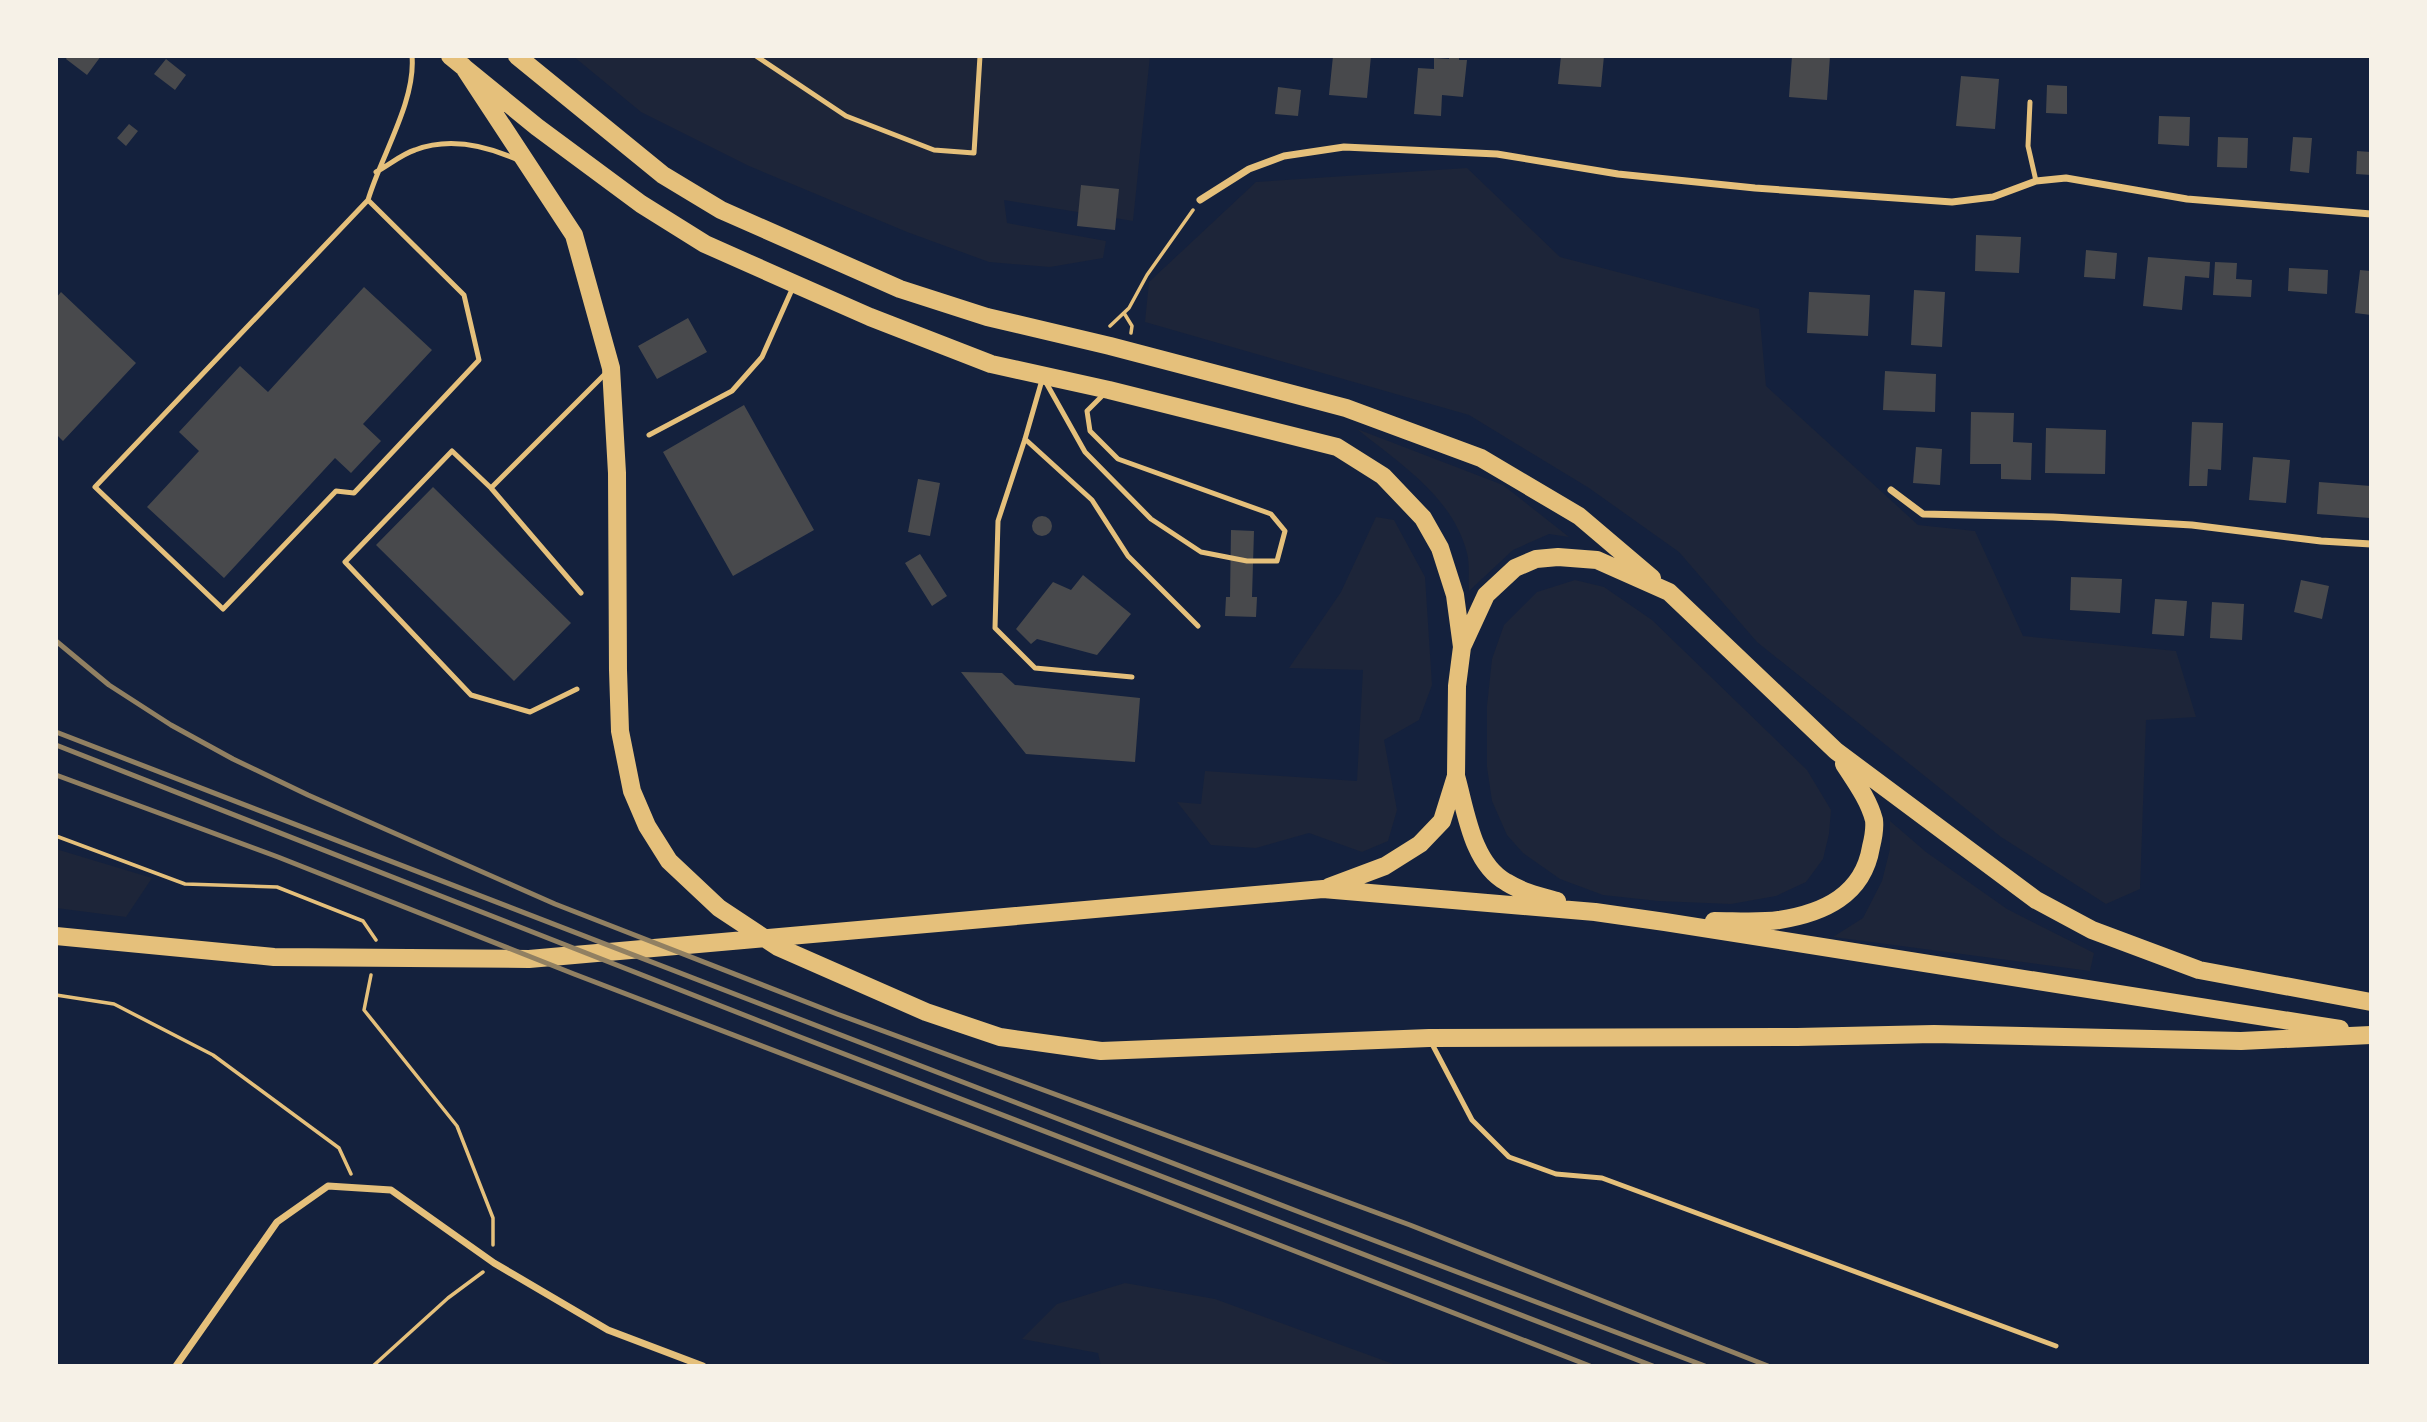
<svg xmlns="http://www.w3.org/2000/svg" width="2427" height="1422" font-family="'Fira Sans',sans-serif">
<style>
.green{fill:#1d2539}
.building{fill:#48494c}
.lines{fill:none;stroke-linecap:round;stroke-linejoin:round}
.path{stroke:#e5c07b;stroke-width:3.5}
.service{stroke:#e5c07b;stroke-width:5}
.minor{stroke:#e5c07b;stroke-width:7}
.primary{stroke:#e5c07b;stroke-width:18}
.rail{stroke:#918062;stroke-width:5}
</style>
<rect width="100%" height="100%" fill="#14213d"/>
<path class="green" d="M 573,56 L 1150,56 L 1133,221 L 1004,200 L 1007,223 L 1106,241 L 1103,258 L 1050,267 L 989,262 L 907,232 L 749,166 L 641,112 Z
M 1467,168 L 1560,257 L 1759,309 L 1766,386 L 1918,525 L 1975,531 L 2023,636 L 2176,651 L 2196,717 L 2146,720 L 2140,889 L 2106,904 L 2001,837 L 1757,642 L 1679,552 L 1589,488 L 1469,415 L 1145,322 L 1149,282 L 1256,182 Z
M 1357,429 L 1503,485 L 1569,537 L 1549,534 L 1513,550 L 1469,591 C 1468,579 1470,564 1467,553 C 1453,497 1399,463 1357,429 Z
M 1376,517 L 1394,520 L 1425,577 L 1432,685 L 1419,720 L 1384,740 L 1397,810 L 1388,841 L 1362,852 L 1309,833 L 1256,848 L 1211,845 L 1177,802 L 1201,804 L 1205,771 L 1357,781 L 1363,670 L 1289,668 L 1341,592 Z
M 1575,580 L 1604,587 L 1652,620 L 1807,770 L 1831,810 L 1829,834 L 1823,859 L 1806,882 L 1776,896 L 1731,904 L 1658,901 L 1603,895 L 1560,879 L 1523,853 L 1507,835 L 1492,801 L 1487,767 L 1487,706 L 1492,659 L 1504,625 L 1537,592 Z
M 1890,821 L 1926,852 L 2007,909 L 2094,953 L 2090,971 L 1833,937 L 1863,918 L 1882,881 L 1890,849 Z
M 56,849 L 152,878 L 126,917 L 56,908 Z
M 1125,1283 L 1215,1299 L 1399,1366 L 1101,1366 L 1098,1353 L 1022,1339 L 1057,1304 Z"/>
<path class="building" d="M 68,56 L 101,56 L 87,75 L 66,59 Z
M 1333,56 L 1371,56 L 1367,98 L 1329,95 Z
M 1449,56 L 1459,56 L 1459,60 L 1467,60 L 1463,97 L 1442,95 L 1441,116 L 1414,114 L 1418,68 L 1434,69 L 1434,58 L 1449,59 Z
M 1561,56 L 1604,56 L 1601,87 L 1558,84 Z
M 1792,56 L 1830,56 L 1827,100 L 1789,97 Z
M 166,59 L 186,75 L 175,90 L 154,74 Z
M 1961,76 L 1999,79 L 1995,129 L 1956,126 Z
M 2047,85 L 2067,86 L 2067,114 L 2046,113 Z
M 1278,87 L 1301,90 L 1298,116 L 1275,114 Z
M 2159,116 L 2190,117 L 2189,146 L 2158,144 Z
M 129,124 L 138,131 L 126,146 L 117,138 Z
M 2218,137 L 2248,138 L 2247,168 L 2217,167 Z
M 2293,137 L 2312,138 L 2309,173 L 2290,171 Z
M 2357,151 L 2371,152 L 2371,175 L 2356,174 Z
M 1081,185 L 1119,189 L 1115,230 L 1077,226 Z
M 1976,235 L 2021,237 L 2019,273 L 1975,271 Z
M 2086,250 L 2117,253 L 2115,279 L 2084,277 Z
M 2148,257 L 2210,262 L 2209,278 L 2185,276 L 2182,310 L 2143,306 Z
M 2215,262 L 2237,263 L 2236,279 L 2252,280 L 2251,297 L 2213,295 Z
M 2289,268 L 2328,270 L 2327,294 L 2288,291 Z
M 2360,270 L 2371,271 L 2371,315 L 2355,313 Z
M 364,287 L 432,350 L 363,424 L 381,441 L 351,473 L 335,458 L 224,578 L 147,507 L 199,451 L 179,432 L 240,366 L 268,392 Z
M 1914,290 L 1945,292 L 1942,347 L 1911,345 Z
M 61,292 L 136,363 L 63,441 L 56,434 L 56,298 Z
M 1809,292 L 1870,295 L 1868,336 L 1807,333 Z
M 688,318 L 707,352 L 657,379 L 638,346 Z
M 1885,371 L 1936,374 L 1935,412 L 1883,410 Z
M 744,405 L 814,530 L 733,576 L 663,452 Z
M 1971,412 L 2014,413 L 2013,442 L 2032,443 L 2031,480 L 2001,479 L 2001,464 L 1970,464 Z
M 2192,422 L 2223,423 L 2221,470 L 2208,469 L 2207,486 L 2189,486 Z
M 2046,428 L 2106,430 L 2105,474 L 2045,473 Z
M 1916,447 L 1942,449 L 1940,485 L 1913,483 Z
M 2253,457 L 2290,460 L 2286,503 L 2249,500 Z
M 918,479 L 940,483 L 930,536 L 908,532 Z
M 2319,482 L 2371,486 L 2370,518 L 2317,514 Z
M 433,487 L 571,623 L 514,681 L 376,545 Z
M1032 526a10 10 0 1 1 20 0a10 10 0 1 1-20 0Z
M 1231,530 L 1254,531 L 1252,597 L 1257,597 L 1256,617 L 1225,616 L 1226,597 L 1230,597 Z
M 920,554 L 947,596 L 932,606 L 905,563 Z
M 1083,575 L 1131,614 L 1097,655 L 1037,639 L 1031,644 L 1016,629 L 1053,582 L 1071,590 Z
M 2071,577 L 2122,579 L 2120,613 L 2070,610 Z
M 2301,580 L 2329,586 L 2322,619 L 2294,612 Z
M 2155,599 L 2187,601 L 2184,636 L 2152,634 Z
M 2212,602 L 2244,604 L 2242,640 L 2210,638 Z
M 961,672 L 1002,673 L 1015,685 L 1140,698 L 1135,762 L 1026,754 Z"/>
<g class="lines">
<path class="path" d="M 1124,313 L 1132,326 L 1131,333
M 1110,326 L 1129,308 L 1147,275 L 1193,210
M 56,836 L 185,884 L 277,887 L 363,921 L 376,940
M 371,975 L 364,1010 L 457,1126 L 493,1218 L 493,1245
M 56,995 L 114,1004 L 213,1055 L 339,1148 L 351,1174
M 373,1366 L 448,1298 L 483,1272"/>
<path class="service" d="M 756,56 L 846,116 L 934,150 L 974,153 L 980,56
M 2030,102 L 2028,146 L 2036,181
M 376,172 C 389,165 402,154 415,150 C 449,137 487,146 518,160
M 368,200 L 95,487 L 223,609 L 336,491 L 354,493 L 479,360 L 464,295 L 368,200 C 381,156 416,101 412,56
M 1044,379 L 1085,452 L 1151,519 L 1201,552 L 1247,561 L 1277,561 L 1285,531 L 1271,514 L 1118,459 L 1090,431 L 1087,411 L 1106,392
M 1042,380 L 1025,439 L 998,521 L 995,628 L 1035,668 L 1132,677
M 649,435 L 732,391 L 762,357 L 794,285
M 1025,439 L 1092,500 L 1128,556 L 1198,626
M 491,488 L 606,373
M 577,689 L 530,712 L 471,695 L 345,562 L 452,451 L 491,488 L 581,593
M 1431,1042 L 1472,1120 L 1509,1157 L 1556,1174 L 1602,1178 L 2056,1346"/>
<path class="minor" d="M 1200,200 L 1249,169 L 1284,156 L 1344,147 L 1497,154 L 1618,174 L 1755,188 L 1952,202 L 1993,197 L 2036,181 L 2066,178 L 2187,199 L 2371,214
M 1891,490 L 1923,514 L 2053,517 L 2192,525 L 2321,541 L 2371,544
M 176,1366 L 277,1222 L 328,1186 L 391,1190 L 494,1263 L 608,1330 L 703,1366"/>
<path class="primary" d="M 450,56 L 537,127 L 641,204 L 705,244 L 795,284 L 870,317 L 991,364 L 1109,390 L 1337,447 L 1383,476 L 1423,518 L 1440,548 L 1455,595 L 1462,647
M 517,56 L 663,175 L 721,210 L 900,289 L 987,317 L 1110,346 L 1346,408 L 1481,458 L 1579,516 L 1652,578
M 463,66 L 574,235 L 611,368 L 617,473 L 618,670 L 620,731 L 632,791 L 647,826 L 669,861 L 719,908 L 778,947 L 926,1012 L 1000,1037 L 1101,1051 L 1429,1038 L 1797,1037 L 1934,1034 L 2241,1041 L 2371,1035
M 1456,776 C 1466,811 1472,863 1506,882 C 1522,892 1539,896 1557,901
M 1329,887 L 1385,866 L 1420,844 L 1442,821 L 1456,776 L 1457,686 L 1462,647 L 1486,595 L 1515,568 L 1536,559 L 1558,557 L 1597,560 L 1669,592 L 1836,751 L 2036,900 L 2092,930 L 2199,970 L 2371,1002
M 1714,921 C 1735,921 1758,923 1779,920 C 1824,913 1863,895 1871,847 C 1873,839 1875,828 1874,820 C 1869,800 1855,781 1844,764
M 56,936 L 274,957 L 529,959 L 1323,889 L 1595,912 L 1665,922 L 2340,1029"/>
<path class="rail" d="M 56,641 L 109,685 L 171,725 L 233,759 L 308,795 L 555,904 L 837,1014 L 1410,1225 L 1768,1366
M 56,732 L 1307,1215 L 1705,1366
M 56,745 L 795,1035 L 1653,1366
M 56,775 L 278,857 L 574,974 L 1138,1190 L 1590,1366"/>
</g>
<rect width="2427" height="1422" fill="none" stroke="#f6f1e7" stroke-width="116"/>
</svg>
